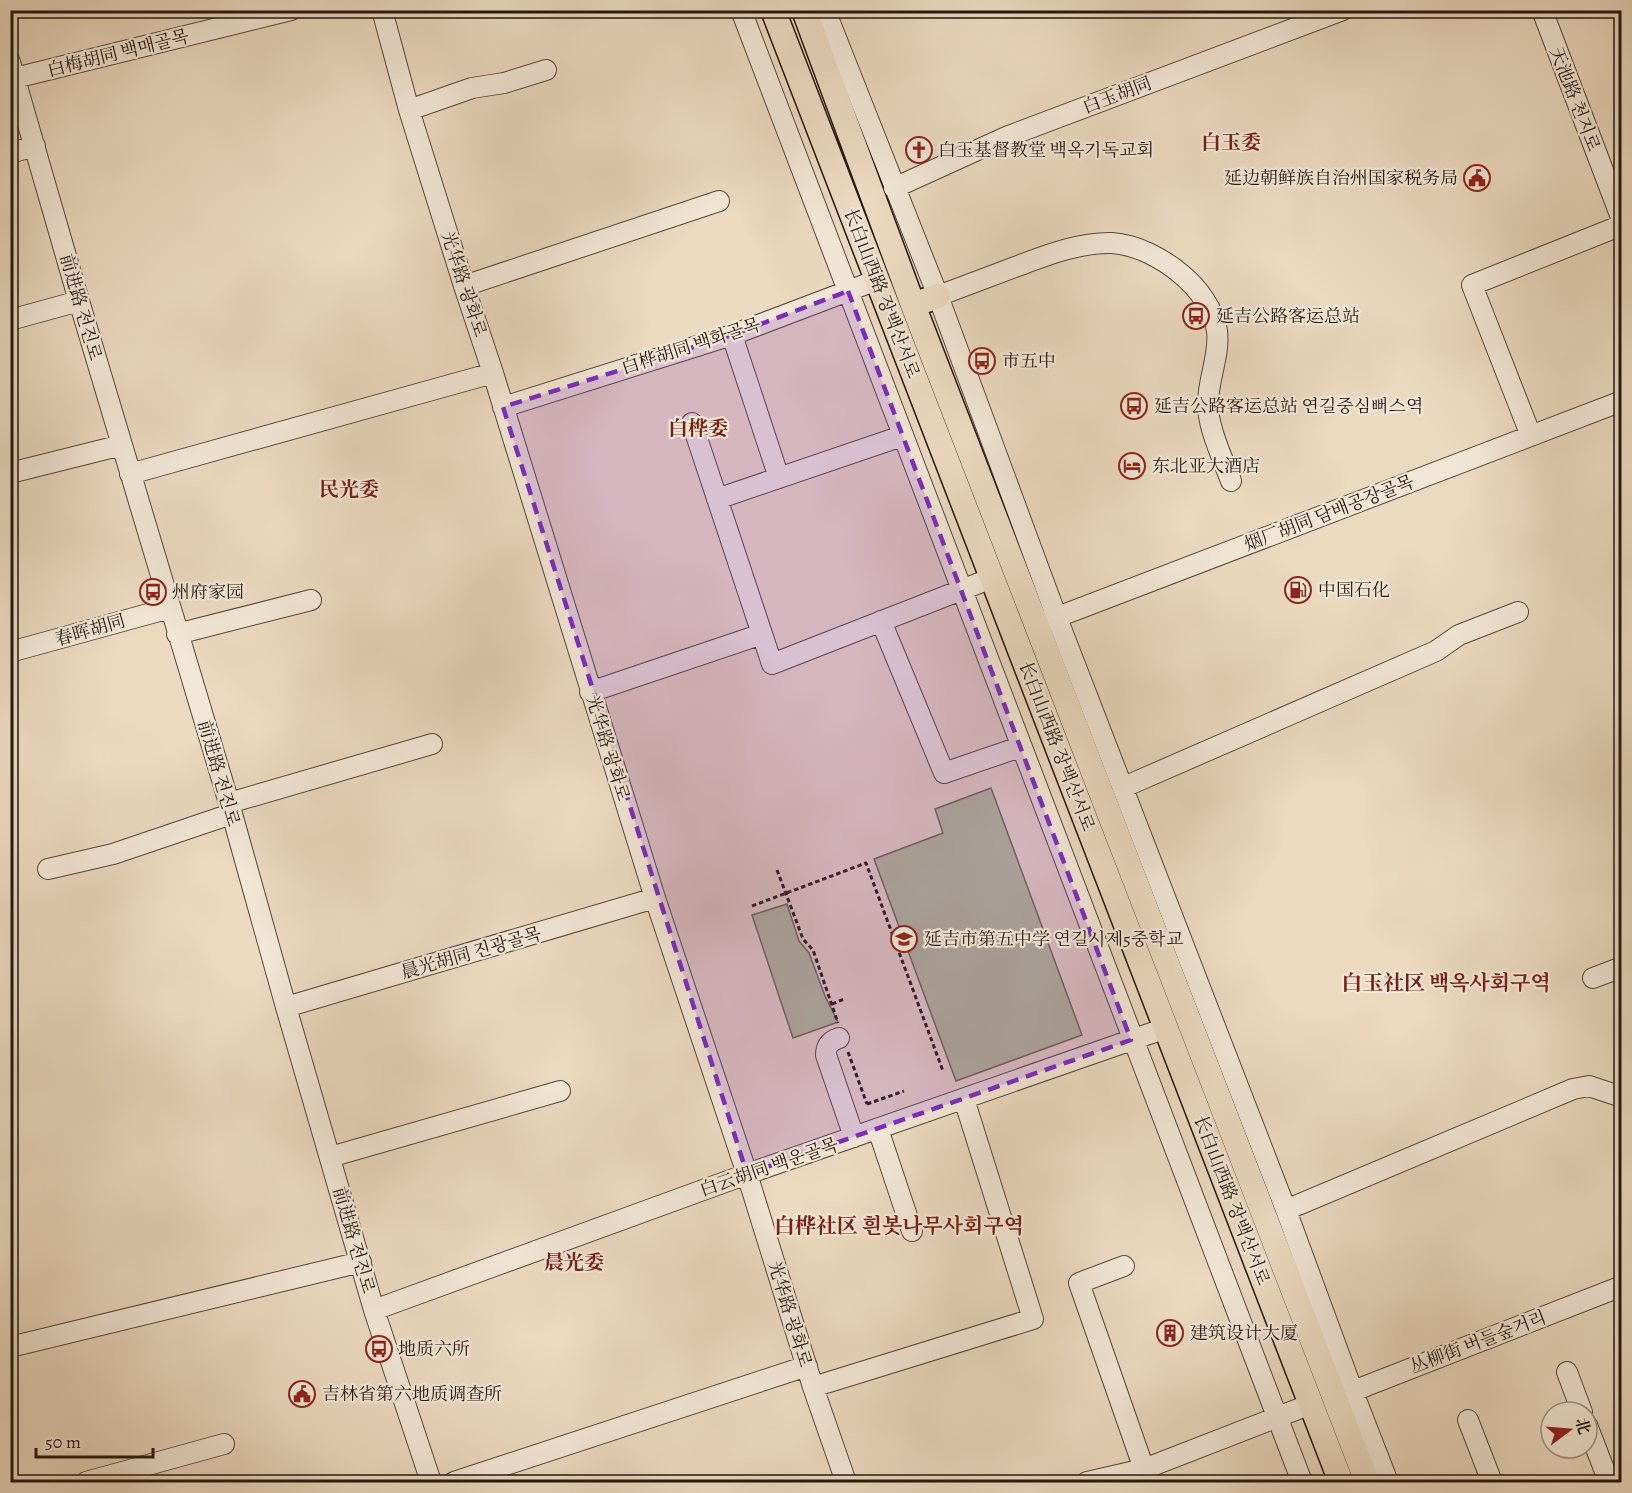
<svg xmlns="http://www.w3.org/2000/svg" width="1632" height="1493" font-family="Alegreya,'Noto Serif SC','Noto Serif KR',serif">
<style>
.park{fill:#b6bf93;stroke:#6e6b51;stroke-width:1.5}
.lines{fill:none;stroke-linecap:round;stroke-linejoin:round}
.minor-casing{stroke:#56483b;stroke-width:22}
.major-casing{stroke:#25170f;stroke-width:27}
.path{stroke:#25170f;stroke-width:3;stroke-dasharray:4.5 3;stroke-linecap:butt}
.minor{stroke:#f2e6d6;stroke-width:20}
.major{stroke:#ebd9c0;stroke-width:24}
.marked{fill:#7b2cbf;fill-opacity:0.2;stroke:#7b2cbf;stroke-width:4.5;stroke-dasharray:12 8;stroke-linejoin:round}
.labels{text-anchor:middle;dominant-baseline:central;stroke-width:4.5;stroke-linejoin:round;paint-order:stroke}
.street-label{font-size:18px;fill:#25170f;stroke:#f2e6d6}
.poi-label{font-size:18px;fill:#25170f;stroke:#f2e6d6;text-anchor:start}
.neighbourhood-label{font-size:20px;font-weight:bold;fill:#7a1f14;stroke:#f2e6d6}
.quarter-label{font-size:21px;font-weight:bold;fill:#7a1f14;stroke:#f2e6d6}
</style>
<rect width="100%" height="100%" fill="#ebd9c0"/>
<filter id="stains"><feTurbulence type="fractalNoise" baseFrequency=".00333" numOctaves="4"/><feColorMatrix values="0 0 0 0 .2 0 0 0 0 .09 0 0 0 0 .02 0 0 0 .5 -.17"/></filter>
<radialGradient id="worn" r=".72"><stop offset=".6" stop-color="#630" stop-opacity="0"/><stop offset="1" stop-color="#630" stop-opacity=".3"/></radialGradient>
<path class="park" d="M 991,788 L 1082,1035 L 956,1081 L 874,859 L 943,833 L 935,809 Z
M 787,904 L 799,941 L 809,953 L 825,996 L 838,1022 L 793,1038 L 752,915 Z"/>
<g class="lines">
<defs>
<path id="minor" d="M 382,10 L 409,110 L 464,286 L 493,373 L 655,898 L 747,1174 L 813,1387 L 846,1482
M 741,10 C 929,501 1112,993 1302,1482
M 825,10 L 938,296 L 1057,618 L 1286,1210 L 1353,1392 L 1388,1482
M 1542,10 L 1622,220
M 10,62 L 79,301 L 229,803 L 286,1007 L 374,1310 L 431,1482
M 15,78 L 291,10
M 409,110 L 472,88 L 504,83 L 546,70
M 10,153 L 35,146
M 894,188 L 1006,137 L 1343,10
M 464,286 L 719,201
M 938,296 C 964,286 989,277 1015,267 C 1045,256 1079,242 1112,243 C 1137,245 1162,258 1181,274 C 1198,288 1214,309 1217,331 C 1220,355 1208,379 1208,403 C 1207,426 1223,459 1231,481
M 10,320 L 79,301
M 732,335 L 779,478
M 503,407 L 732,335 L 877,280
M 692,423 L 772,664 L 992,578
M 1531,436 L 1472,285 L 1622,225
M 10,473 L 122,445
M 130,474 L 493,373
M 717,499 L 902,436
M 881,621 L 944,773 L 1020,747
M 1047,621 L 1622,401
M 177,634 L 311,600
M 10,652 L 170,608
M 590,692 L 762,634
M 1124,787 L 1436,651 L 1459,635 L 1518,612
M 229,803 L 432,744
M 48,869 L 113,854 L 231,814
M 1593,978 L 1622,967
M 286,1007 L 655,898
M 839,1038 C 830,1041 826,1045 826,1055 L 854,1137
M 878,1129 L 912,1231
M 330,1157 L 560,1091
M 1286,1210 L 1573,1089 L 1589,1086 L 1616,1095 L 1622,1094
M 1124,1266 L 1079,1283 L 1144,1469
M 374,1310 L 747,1174 L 1166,1028
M 10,1347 L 361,1262
M 1567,1372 L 1582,1412
M 813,1387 L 1033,1319 L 964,1099
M 1340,1397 L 1366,1386 L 1622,1286
M 1468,1420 L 1492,1482
M 1587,1425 L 1609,1482
M 86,1482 L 224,1444
M 454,1482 L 807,1366
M 1087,1482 L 1144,1469 L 1311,1404"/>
<path id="major" d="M 773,10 L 1341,1482
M 804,10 L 913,305 L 1367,1482
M 913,305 L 938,296"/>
</defs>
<use href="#minor" class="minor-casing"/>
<use href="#major" class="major-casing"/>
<path class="path" d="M 777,870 L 803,939 L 813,950 L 838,1023
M 752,906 L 866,863 L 943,1071
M 832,1004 L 844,999
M 848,1052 L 867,1104
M 867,1104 L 904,1091"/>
<use href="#minor" class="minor"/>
<use href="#major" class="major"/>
</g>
<path class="marked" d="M 848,291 L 1131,1040 L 747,1174 L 503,407 L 732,335 Z"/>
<defs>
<symbol id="church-ring" viewBox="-11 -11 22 22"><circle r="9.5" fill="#f2e6d6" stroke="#8f2418" stroke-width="1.5"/><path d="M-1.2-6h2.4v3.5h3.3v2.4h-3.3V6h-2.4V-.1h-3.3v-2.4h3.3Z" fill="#8f2418"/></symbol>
<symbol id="civic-ring" viewBox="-11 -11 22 22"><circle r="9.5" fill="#f2e6d6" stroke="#8f2418" stroke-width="1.5"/><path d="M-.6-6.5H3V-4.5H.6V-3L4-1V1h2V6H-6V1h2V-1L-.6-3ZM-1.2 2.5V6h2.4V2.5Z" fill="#8f2418"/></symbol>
<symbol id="bus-ring" viewBox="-11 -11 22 22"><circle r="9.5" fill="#f2e6d6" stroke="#8f2418" stroke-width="1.5"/><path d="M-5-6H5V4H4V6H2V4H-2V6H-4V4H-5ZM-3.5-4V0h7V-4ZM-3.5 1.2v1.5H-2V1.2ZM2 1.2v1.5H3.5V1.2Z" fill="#8f2418"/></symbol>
<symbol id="hotel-ring" viewBox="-11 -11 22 22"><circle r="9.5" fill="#f2e6d6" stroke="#8f2418" stroke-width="1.5"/><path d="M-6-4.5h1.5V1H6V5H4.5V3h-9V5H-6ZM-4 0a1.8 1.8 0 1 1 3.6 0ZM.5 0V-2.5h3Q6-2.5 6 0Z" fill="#8f2418"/></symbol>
<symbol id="fuel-ring" viewBox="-11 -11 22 22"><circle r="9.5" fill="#f2e6d6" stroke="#8f2418" stroke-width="1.5"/><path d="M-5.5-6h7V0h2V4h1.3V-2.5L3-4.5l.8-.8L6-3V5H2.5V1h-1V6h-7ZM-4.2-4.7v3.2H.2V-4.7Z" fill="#8f2418"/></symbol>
<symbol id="school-ring" viewBox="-11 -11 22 22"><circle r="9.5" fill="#f2e6d6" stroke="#8f2418" stroke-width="1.5"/><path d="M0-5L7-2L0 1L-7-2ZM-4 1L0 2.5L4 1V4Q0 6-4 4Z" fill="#8f2418"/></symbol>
<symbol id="building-ring" viewBox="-11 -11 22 22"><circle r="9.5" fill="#f2e6d6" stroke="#8f2418" stroke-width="1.5"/><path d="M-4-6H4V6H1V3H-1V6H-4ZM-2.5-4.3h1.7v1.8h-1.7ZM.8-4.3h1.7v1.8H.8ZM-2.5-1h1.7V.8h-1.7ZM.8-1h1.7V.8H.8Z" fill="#8f2418"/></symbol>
</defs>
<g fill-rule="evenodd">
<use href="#church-ring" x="904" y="135" width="30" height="30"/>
<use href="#civic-ring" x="1462" y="163" width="30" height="30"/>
<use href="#bus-ring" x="1181" y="301" width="30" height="30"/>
<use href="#bus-ring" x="967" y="346" width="30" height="30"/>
<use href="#bus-ring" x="1119" y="391" width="30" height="30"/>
<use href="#hotel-ring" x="1117" y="451" width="30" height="30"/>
<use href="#fuel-ring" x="1283" y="575" width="30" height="30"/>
<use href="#bus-ring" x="138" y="577" width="30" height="30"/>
<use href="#school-ring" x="889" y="924" width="30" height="30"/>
<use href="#building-ring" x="1155" y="1318" width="30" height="30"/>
<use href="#bus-ring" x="364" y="1334" width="30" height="30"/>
<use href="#civic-ring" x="287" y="1379" width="30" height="30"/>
</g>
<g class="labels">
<g class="street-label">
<text transform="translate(118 53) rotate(-14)">白梅胡同 백매골목</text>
<text transform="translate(1117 95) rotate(-21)">白玉胡同</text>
<text transform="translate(1575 99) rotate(69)">天池路 천지로</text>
<text transform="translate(464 284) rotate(72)">光华路 광화로</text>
<text transform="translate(882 293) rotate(69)">长白山西路 장백산서로</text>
<text transform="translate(81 307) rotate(74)">前进路 전진로</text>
<text transform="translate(691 346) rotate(-18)">白桦胡同 백화골목</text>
<text transform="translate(1329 513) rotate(-21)">烟厂胡同 담배공장골목</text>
<text transform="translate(90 630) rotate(-16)">春晖胡同</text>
<text transform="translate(1057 746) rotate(69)">长白山西路 장백산서로</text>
<text transform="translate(608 748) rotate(73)">光华路 광화로</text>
<text transform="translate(219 773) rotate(74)">前进路 전진로</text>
<text transform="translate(471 953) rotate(-16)">晨光胡同 진광골목</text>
<text transform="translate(769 1167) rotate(-19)">白云胡同 백운골목</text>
<text transform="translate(1232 1200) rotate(69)">长白山西路 장백산서로</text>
<text transform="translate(354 1240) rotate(74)">前进路 전진로</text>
<text transform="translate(790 1314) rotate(73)">光华路 광화로</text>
<text transform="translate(1478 1342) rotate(-21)">丛柳街 버들숲거리</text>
</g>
<g class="poi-label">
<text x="938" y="150">白玉基督教堂 백옥기독교회</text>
<text x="1458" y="178" text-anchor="end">延边朝鲜族自治州国家税务局</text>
<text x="1216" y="316">延吉公路客运总站</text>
<text x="1002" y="361">市五中</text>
<text x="1154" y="406">延吉公路客运总站 연길중심뻐스역</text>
<text x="1152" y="466">东北亚大酒店</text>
<text x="1318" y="590">中国石化</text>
<text x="172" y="592">州府家园</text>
<text x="924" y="939">延吉市第五中学 연길시제5중학교</text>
<text x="1190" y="1333">建筑设计大厦</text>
<text x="398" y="1349">地质六所</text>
<text x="322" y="1394">吉林省第六地质调查所</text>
</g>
<g class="neighbourhood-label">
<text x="1231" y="142">白玉委</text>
<text x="698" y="428">白桦委</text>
<text x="349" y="489">民光委</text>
<text x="574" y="1262">晨光委</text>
</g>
<g class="quarter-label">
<text x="1446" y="983">白玉社区 백옥사회구역</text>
<text x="899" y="1226">白桦社区 흰봇나무사회구역</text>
</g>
</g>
<rect width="1632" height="1493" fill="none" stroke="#ebd9c0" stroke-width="36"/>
<rect x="12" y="12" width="1608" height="1469" fill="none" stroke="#25170f" stroke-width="3"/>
<rect x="18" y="18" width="1596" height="1457" fill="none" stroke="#25170f" stroke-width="1.5"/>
<g transform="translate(1569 1430) rotate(74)"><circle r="28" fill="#f2e6d6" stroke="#a09386" stroke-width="1.5"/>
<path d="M0-4.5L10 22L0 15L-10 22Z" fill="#8f2418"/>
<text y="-9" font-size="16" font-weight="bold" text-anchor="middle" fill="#25170f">北</text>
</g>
<path d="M36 1448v9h117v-9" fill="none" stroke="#25170f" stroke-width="3"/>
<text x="45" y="1448" font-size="18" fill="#25170f" stroke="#f2e6d6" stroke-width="4.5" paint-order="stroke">50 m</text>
<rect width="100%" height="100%" filter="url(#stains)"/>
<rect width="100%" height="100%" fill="url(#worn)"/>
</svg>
